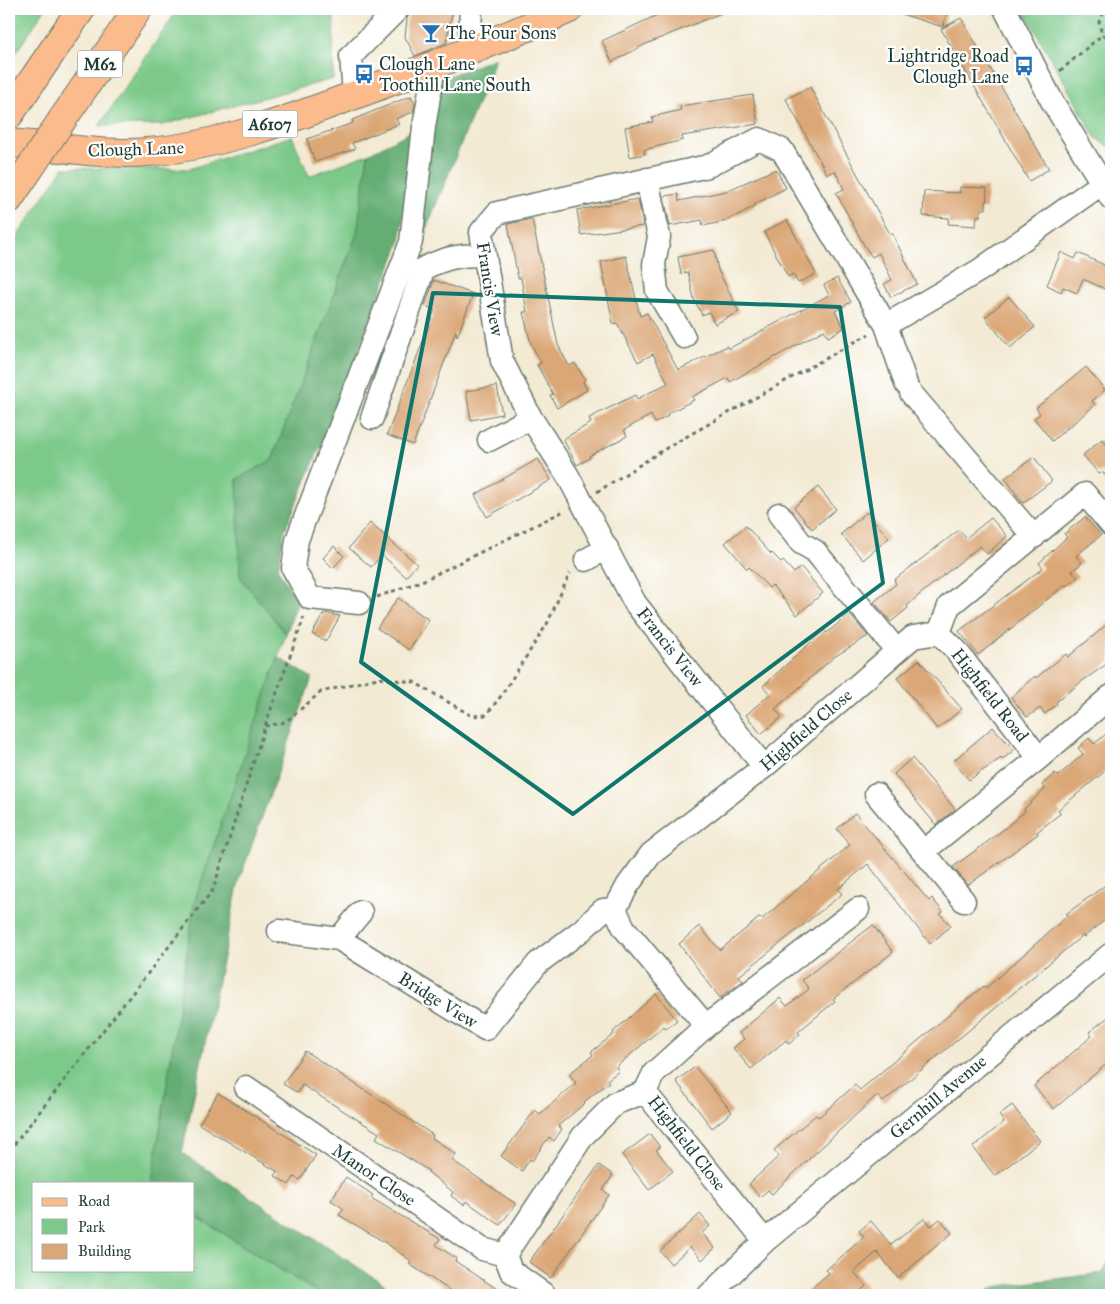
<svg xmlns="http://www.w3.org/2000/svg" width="1120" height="1304" font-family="'IM FELL Great Primer',serif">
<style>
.green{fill:#7cc989;stroke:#4e835e}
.forest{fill:#65ad75;stroke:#427554}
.building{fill:#dba777}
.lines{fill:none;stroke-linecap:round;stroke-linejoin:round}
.minor-casing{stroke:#697a6c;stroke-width:25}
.major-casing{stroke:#697a6c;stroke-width:30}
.highway-casing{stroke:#697a6c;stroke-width:30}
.path{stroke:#697a6c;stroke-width:3;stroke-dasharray:4 4;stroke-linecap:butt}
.minor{stroke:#fff;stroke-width:22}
.major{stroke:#fbbb8c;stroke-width:28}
.highway{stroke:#fbbb8c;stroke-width:28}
.highway-bridge-casing{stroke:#697a6c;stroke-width:30;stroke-linecap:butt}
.highway-bridge{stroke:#fbbb8c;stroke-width:28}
.marked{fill:none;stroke:#0f766e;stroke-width:4;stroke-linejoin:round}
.labels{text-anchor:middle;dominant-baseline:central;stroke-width:4.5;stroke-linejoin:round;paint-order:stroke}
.shield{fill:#fff;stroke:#627771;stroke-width:1}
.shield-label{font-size:16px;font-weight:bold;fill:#1f3d34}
.poi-label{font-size:18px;fill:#1f3d34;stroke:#fff;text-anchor:start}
.street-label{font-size:18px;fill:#1f3d34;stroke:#fff}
</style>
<rect width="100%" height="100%" fill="#fff"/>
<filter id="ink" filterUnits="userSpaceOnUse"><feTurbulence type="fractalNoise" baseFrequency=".02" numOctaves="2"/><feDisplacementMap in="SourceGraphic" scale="10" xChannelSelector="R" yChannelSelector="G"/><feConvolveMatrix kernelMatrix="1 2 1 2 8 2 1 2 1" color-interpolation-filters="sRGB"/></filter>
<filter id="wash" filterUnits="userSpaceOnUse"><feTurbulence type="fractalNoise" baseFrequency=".0096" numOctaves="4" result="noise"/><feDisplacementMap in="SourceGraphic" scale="20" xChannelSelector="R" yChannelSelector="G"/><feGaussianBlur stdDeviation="1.12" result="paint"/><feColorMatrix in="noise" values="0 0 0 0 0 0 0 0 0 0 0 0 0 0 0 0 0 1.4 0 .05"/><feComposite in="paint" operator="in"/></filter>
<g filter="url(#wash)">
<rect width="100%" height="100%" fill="#f3ead4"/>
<path class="green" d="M 9,9 L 45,9 L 9,63 Z
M 178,9 L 334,9 L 333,79 L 162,125 L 99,126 Z
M 1023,9 L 1111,9 L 1111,146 L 1105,145 L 1095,137 Z
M 292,136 L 309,176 L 368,154 L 357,233 L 272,460 L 237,479 L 240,577 L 286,634 L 195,900 L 152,1183 L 34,1183 L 34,1270 L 194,1270 L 194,1215 L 321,1295 L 9,1295 L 9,249 L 63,168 L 189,169 Z"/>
<path class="forest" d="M 496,58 L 416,254 L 435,81 Z
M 414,130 L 400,242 L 326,433 L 284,532 L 278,570 L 298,601 L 286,634 L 240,577 L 237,479 L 272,460 L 357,233 L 368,154 Z
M 278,657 L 312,678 L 239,881 L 182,1153 L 401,1295 L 321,1295 L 194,1215 L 194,1183 L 152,1183 L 195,900 Z
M 1111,1256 L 1111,1295 L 982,1295 L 993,1287 L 1103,1273 Z"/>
<g id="blocks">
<path class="building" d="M 411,9 L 453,9 L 446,43 L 415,56 L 405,37 L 407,19 Z
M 670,9 L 731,9 L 646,44 L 612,62 L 602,41 Z
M 896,9 L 948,9 L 943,27 L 895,12 Z
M 961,18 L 1049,169 L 1029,181 L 941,29 Z
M 810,87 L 890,234 L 892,233 L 917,284 L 891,297 L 884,284 L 892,280 L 879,253 L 872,257 L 864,245 L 836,193 L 844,189 L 835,171 L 827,174 L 786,99 Z
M 753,95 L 758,124 L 682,136 L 683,140 L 644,150 L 645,154 L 630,157 L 625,127 L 653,122 L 652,117 L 681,110 L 680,106 Z
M 411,96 L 415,104 L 413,112 L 396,119 L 399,124 L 352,143 L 355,149 L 315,162 L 307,139 L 353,123 L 352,120 Z
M 776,169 L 786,188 L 755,204 L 755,206 L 726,221 L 703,226 L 702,220 L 670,226 L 664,196 L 678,194 L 679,201 L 726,191 Z
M 960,187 L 987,188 L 986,209 L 981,209 L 980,216 L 977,216 L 976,226 L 948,224 L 949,218 L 923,216 L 924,191 L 960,193 Z
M 638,199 L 643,226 L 581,235 L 577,210 Z
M 532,219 L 558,345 L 569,366 L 575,363 L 585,380 L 583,382 L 587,390 L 557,408 L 550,395 L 553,394 L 537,365 L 541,363 L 531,344 L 523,312 L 527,312 L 521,278 L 518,278 L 508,224 Z
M 787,220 L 816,274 L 798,283 L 793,274 L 788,277 L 764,232 Z
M 714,250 L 718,270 L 739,312 L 715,324 L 709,312 L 702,315 L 694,299 L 688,272 L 681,274 L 678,257 Z
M 1061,252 L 1075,259 L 1078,253 L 1111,268 L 1111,274 L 1105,289 L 1083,279 L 1077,293 L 1063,287 L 1061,292 L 1047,285 Z
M 626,256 L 640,316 L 647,313 L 678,370 L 727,346 L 728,349 L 829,295 L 824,285 L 837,278 L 851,302 L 835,311 L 844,328 L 828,337 L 824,330 L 748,372 L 730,382 L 728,378 L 692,397 L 694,400 L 667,414 L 668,416 L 655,423 L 651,415 L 624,430 L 627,436 L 589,456 L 590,458 L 577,465 L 563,439 L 591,423 L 589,418 L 635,395 L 637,399 L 668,383 L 653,354 L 638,362 L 617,323 L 613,324 L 601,262 Z
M 434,280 L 473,294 L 457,337 L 456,331 L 413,445 L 387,435 L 435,310 L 425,306 Z
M 1009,297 L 1035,327 L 1010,348 L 985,317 Z
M 1086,367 L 1105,390 L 1092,401 L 1095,405 L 1052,441 L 1034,418 L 1040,414 L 1036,408 Z
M 497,386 L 502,414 L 471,420 L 466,391 Z
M 1102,439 L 1111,450 L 1111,483 L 1102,471 L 1099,474 L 1083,455 Z
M 1034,457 L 1052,481 L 1023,503 L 1005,478 Z
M 538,459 L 551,480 L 487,517 L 475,495 Z
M 818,487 L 836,509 L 812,529 L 794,507 Z
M 867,512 L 889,538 L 863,560 L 841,534 Z
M 1085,517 L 1101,535 L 1076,556 L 1082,563 L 1072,571 L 1078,577 L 1066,586 L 1065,585 L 978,655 L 959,631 L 1043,568 L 1039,563 L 1067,537 L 1064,534 Z
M 991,518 L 1007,536 L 987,554 L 980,546 L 919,595 L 907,606 L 908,608 L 891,622 L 874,602 L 896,584 L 894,580 L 959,530 L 966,538 Z
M 370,523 L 417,564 L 406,577 L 382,555 L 371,567 L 349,548 Z
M 746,526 L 771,554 L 772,553 L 781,562 L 783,561 L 794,573 L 801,567 L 823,593 L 797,615 L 772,585 L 769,588 L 749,567 L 747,569 L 725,543 Z
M 334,546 L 344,556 L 333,568 L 323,558 Z
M 398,598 L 429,620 L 409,650 L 377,628 Z
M 324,613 L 340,616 L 326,641 L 312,634 Z
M 849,614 L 868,636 L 834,657 L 775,709 L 782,717 L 761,734 L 746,715 L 770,694 L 763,686 L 824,630 L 827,633 Z
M 1111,621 L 1111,661 L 1081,682 L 1056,702 L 1057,704 L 1045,714 L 1040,708 L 1027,717 L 1011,697 L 1035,676 L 1036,678 L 1066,654 L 1068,657 Z
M 919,660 L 962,709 L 937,729 L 897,678 Z
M 993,727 L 1014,750 L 1002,760 L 1001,758 L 969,780 L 953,761 Z
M 1111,730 L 1111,766 L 1058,810 L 1061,813 L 1037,832 L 1038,834 L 968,885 L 953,867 L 998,834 L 1025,811 L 1024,809 L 1045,789 L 1042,785 L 1055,773 L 1058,776 L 1083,754 L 1078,748 L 1089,738 L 1094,744 Z
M 912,758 L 955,809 L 936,825 L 894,774 Z
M 855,813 L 929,901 L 932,898 L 943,912 L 940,914 L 951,926 L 930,944 L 868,864 L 838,889 L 842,894 L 739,976 L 743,981 L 720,998 L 679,944 L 699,926 L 720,950 L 760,917 L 762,919 L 850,845 L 837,829 Z
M 1111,881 L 1111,915 L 1084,937 L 1083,935 L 883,1102 L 877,1095 L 772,1194 L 768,1190 L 760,1197 L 749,1184 L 779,1156 L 774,1150 L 816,1115 L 819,1117 L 855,1085 L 860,1090 L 970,997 L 984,986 L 986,988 L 1067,916 L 1066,914 Z
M 873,925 L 893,952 L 833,999 L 835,1001 L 798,1032 L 800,1034 L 789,1044 L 786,1040 L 751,1069 L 733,1048 L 744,1039 L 739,1033 L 780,998 L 787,1006 L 809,989 L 802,980 Z
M 656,994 L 677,1020 L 666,1029 L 664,1026 L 616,1067 L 619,1071 L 607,1080 L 609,1082 L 584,1102 L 585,1103 L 558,1126 L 562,1129 L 554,1141 L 549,1137 L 532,1161 L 530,1159 L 522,1171 L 501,1156 L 535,1110 L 540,1114 L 576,1083 L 569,1074 L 593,1055 L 591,1052 L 614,1034 L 613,1032 Z
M 1111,1015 L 1111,1060 L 1054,1109 L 1034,1086 L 1092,1036 L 1089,1032 Z
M 305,1051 L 433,1135 L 432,1138 L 456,1154 L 452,1160 L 516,1204 L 500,1225 L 466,1201 L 464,1205 L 451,1196 L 453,1192 L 428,1172 L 429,1171 L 376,1138 L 379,1133 L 302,1085 L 298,1093 L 283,1084 Z
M 695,1067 L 732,1112 L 712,1128 L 676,1081 Z
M 218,1093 L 316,1155 L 300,1180 L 294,1177 L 289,1185 L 275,1176 L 278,1172 L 199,1124 Z
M 1012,1105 L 1040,1141 L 995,1176 L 973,1147 L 1004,1122 L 999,1115 Z
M 650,1134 L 660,1147 L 656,1150 L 673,1171 L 649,1190 L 622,1155 Z
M 599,1165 L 613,1175 L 603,1190 L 609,1195 L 551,1278 L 529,1262 Z
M 346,1177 L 373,1195 L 371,1198 L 440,1239 L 436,1245 L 456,1258 L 455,1261 L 506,1295 L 457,1295 L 409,1264 L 411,1261 L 386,1243 L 339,1215 L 344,1209 L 331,1200 Z
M 700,1214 L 710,1226 L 702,1233 L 715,1248 L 702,1260 L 690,1247 L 671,1264 L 660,1251 Z
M 925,1218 L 931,1226 L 940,1219 L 952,1233 L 898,1278 L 877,1252 L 854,1272 L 866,1286 L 856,1295 L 803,1295 L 829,1273 L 826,1270 L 864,1237 L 859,1231 L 871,1221 L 891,1245 Z"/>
</g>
</g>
<g filter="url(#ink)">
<use href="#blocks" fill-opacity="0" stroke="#697a6c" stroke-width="1"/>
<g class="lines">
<defs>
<path id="minor" d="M 1005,9 L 1052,101 L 1111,198
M 469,52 L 471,9
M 354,95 L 351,56 L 398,9
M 647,179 L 659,237 L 654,264 L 657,291 L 684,337
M 886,325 L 980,270 L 1111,177
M 911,393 L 1034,537
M 372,418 L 424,268 C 444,259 462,253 485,256
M 489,440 L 531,418
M 779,514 L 801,543 L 815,551 L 897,651
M 586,560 L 607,548
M 359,603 L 310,598 L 293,568 L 297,540 L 307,513 L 411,242 L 424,127 L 434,66
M 939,633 L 949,606 L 1085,494 L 1111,525
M 939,633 L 955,649 L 1039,758
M 764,767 L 635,603 L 568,476 L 531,418 L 502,361 L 481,232 L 497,213 L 708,166 L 759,139 L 782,150 L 886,325 L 906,384
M 876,794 L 964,901
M 924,851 L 1039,758 L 1111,696
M 615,909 L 628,885 L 651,854 L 764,767 L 913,637 L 939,633
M 615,909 L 624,928 L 706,1026 L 654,1073 L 645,1092 L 765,1241
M 279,931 L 339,939 L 485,1029 L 538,963 L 582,930 L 603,910 L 615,909
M 339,939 L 361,912
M 706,1026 L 858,909
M 246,1087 L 482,1249 L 505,1255
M 545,1295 L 511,1271 L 505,1255 L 583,1136 L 616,1103 L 645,1092
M 709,1295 L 765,1241 L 1111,954"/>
<path id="major" d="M 9,143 C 56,146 101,156 148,152 C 219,146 288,120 355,95 C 427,68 498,41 569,9"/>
<path id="highway" d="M 9,115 L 81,9
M 62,120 L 138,9
M 9,199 L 28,171"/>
</defs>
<use href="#minor" class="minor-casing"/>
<use href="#major" class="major-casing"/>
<use href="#highway" class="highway-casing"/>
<path class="path" d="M 1111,10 L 1104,12 L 1099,22 L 1102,35 L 1111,40
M 1060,71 L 1102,35
M 597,492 L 668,447 L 869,334
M 377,597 L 424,580 L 564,511
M 265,726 L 282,723 L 289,719 L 321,692 L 377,678 L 414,682 L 472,716 L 486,715 L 501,696 L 547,624 L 570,573
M 9,1151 L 213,890 L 265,726 L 304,617"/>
<use href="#minor" class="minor"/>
<use href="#major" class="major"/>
<use href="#highway" class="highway"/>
<defs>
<path id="highway-bridge" d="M 28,171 L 62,120"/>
</defs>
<use href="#highway-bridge" class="highway-bridge-casing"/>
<use href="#highway-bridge" class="highway-bridge"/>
</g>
</g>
<path class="marked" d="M 433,293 L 840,307 L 883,583 L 573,814 L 361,662 Z"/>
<defs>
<symbol id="bar-bare" viewBox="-9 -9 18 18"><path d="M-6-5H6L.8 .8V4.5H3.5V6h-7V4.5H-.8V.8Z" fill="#1f6fb2" stroke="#fff" stroke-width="2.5" paint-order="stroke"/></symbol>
<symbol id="bus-bare" viewBox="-9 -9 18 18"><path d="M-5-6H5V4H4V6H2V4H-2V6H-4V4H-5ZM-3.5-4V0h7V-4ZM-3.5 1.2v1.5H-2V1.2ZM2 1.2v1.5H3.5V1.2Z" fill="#1f6fb2" stroke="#fff" stroke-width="2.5" paint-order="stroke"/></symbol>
</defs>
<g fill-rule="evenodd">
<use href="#bar-bare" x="417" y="19" width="28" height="28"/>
<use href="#bus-bare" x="1010" y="52" width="28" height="28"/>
<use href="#bus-bare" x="350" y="60" width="28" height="28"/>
</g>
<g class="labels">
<g class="shield">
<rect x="77.5" y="50.5" width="45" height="27" rx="4"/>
<rect x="242.5" y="110.5" width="55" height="27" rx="4"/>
</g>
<g class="shield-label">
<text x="100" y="64">M62</text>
<text x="270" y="124">A6107</text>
</g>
<g class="poi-label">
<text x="446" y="33">The Four Sons</text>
<text x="1009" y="56" text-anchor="end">Lightridge Road<tspan x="1009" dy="21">Clough Lane</tspan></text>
<text x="379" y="64">Clough Lane<tspan x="379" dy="21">Toothill Lane South</tspan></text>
</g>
<g class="street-label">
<text transform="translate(136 149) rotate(-2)">Clough Lane</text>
<text transform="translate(490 289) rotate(81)">Francis View</text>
<text transform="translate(670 647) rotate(52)">Francis View</text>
<text transform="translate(990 695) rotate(52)">Highfield Road</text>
<text transform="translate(806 730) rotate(-41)">Highfield Close</text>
<text transform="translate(438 1000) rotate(32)">Bridge View</text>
<text transform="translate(938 1097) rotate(-40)">Gernhill Avenue</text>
<text transform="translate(687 1143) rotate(52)">Highfield Close</text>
<text transform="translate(374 1175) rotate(34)">Manor Close</text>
</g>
</g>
<rect width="1120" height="1304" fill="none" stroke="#fff" stroke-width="30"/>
<rect x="32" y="1182" width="162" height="90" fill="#ffffff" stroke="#a5b1ae"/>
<rect x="42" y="1198" width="25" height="8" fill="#fbbb8c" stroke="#a5b1ae"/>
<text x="78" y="1206" font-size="15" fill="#1f3d34">Road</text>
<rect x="42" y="1219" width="25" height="15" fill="#7cc989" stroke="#a5b1ae"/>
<text x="78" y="1232" font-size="15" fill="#1f3d34">Park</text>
<rect x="42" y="1244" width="25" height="15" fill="#dba777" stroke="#a5b1ae"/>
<text x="78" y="1256" font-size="15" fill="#1f3d34">Building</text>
</svg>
